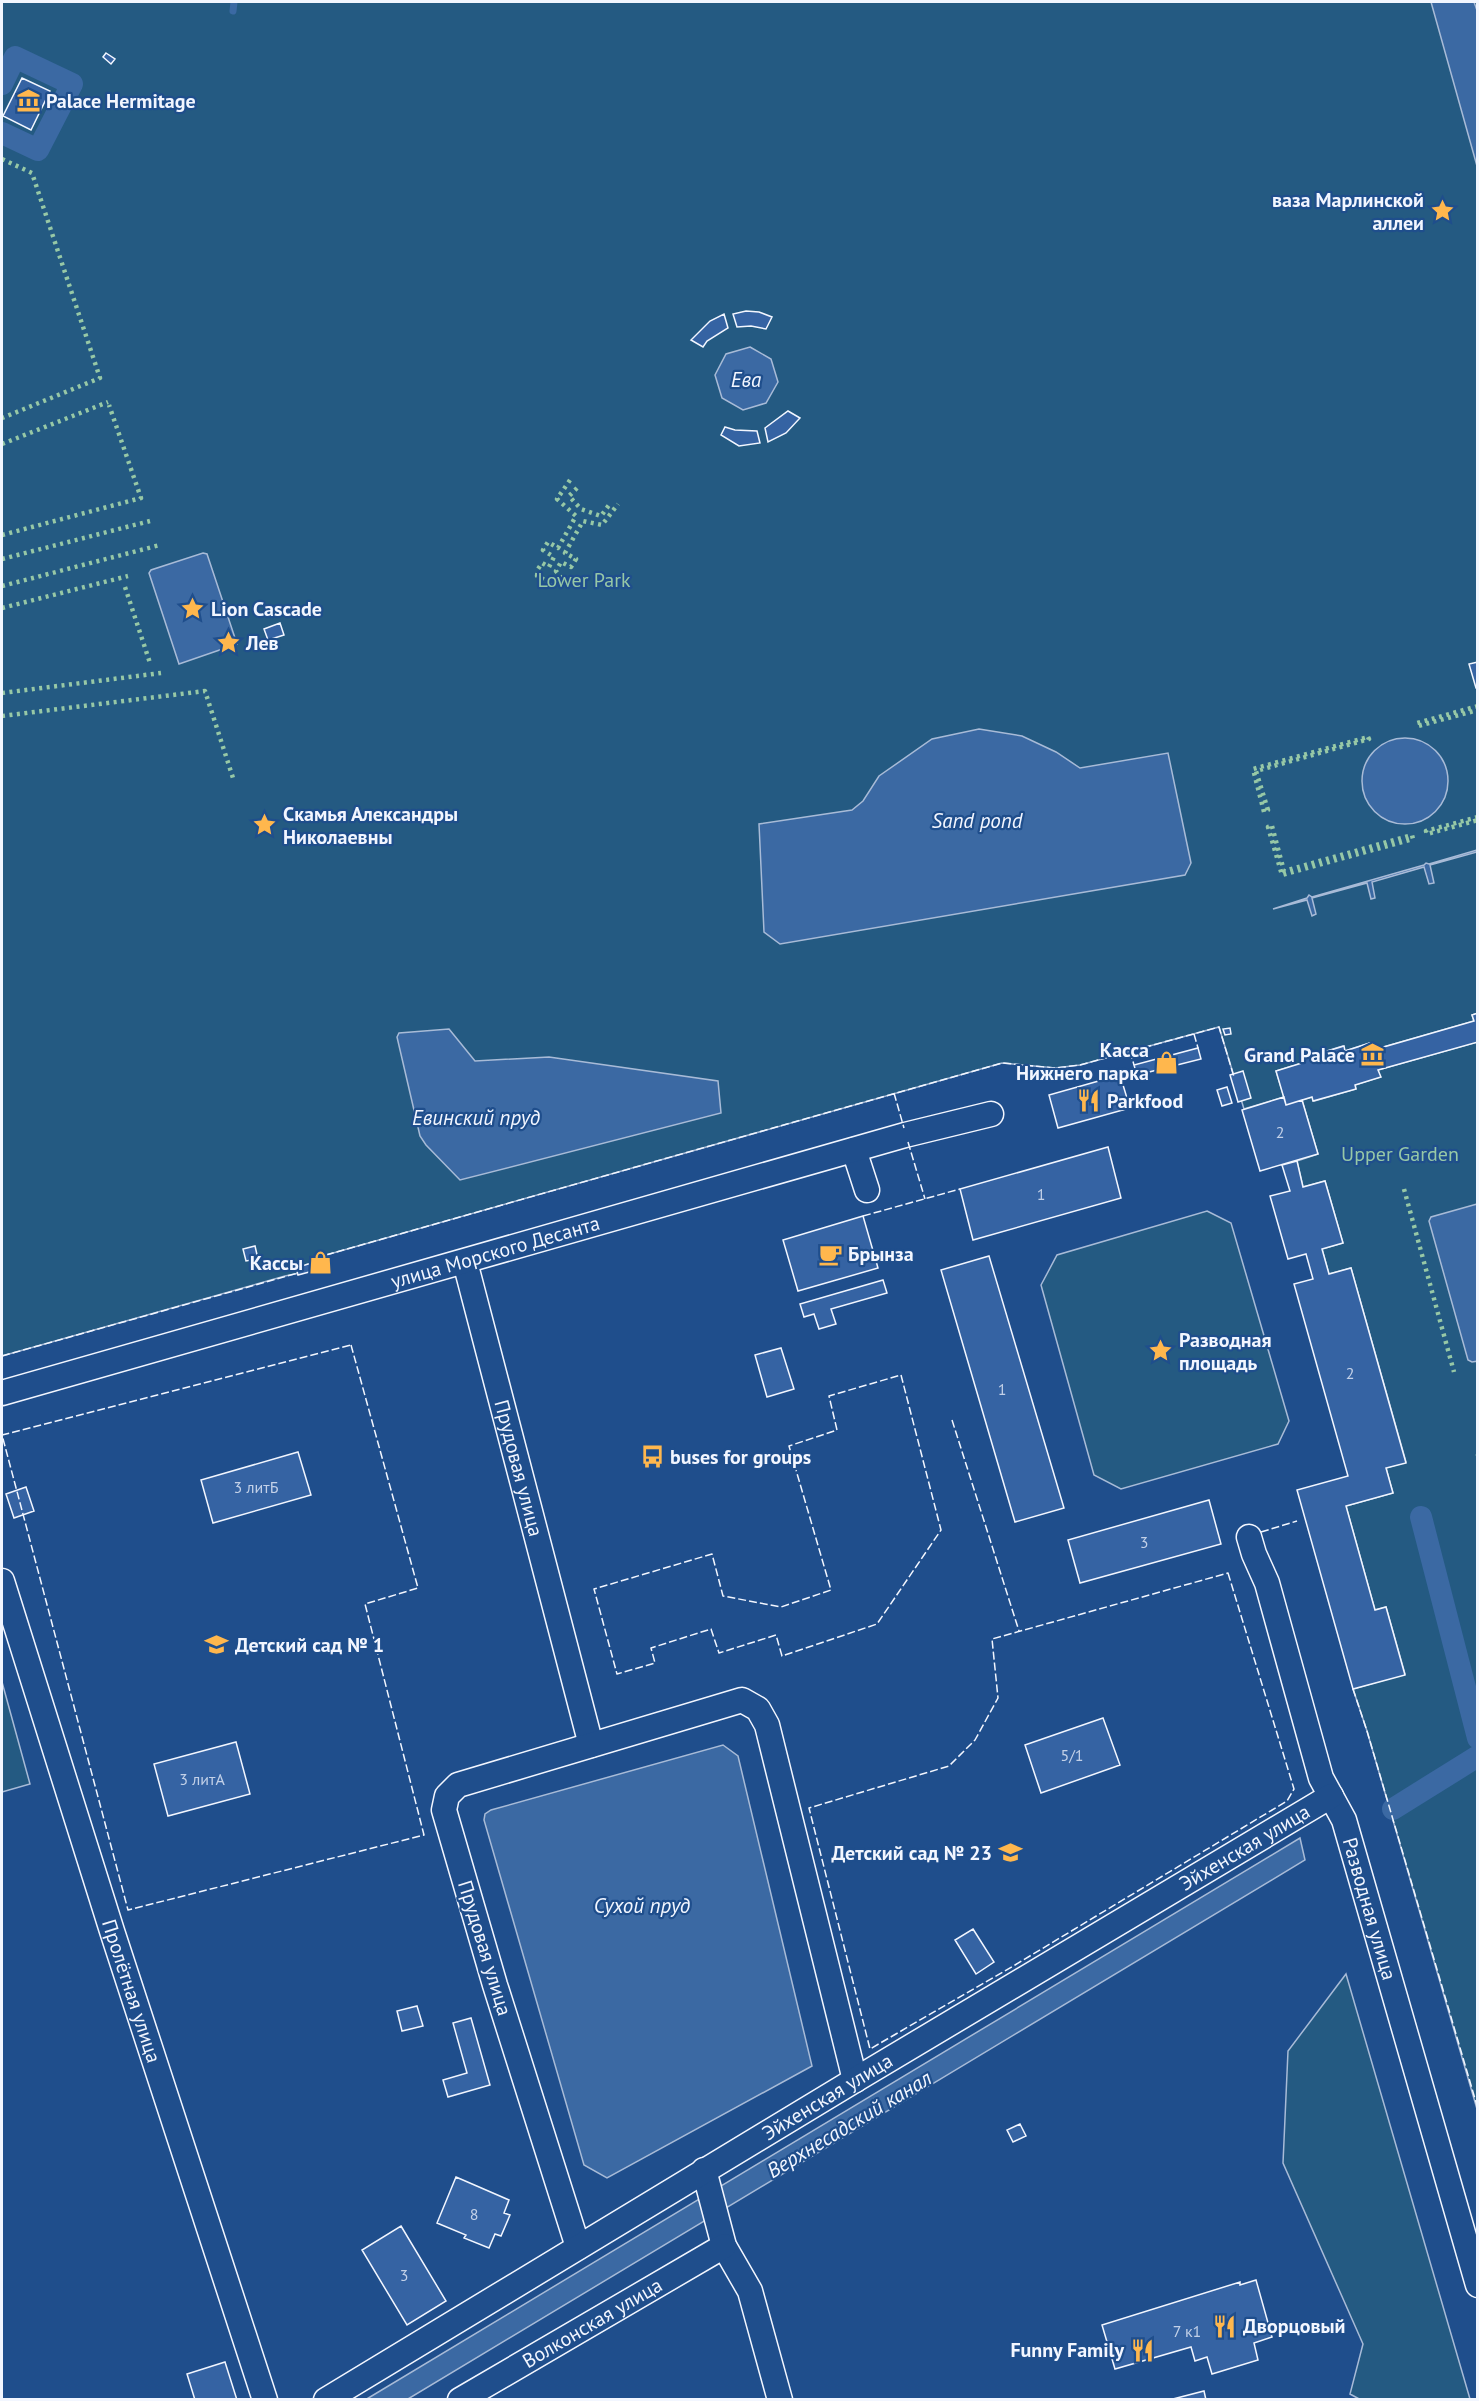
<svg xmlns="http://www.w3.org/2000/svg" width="1479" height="2401" font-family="'PT Sans',sans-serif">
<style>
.green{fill:#245a82;stroke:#a8bbd7;stroke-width:1.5}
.water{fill:#3b69a3;stroke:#a8bbd7;stroke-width:1.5}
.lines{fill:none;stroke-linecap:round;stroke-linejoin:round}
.stream{stroke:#3b69a3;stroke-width:7}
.canal{stroke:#3b69a3;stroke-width:22}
.building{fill:#3563a3;stroke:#f2f6ff;stroke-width:1.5}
.minor-casing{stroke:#f2f6ff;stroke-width:27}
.minor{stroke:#1f4e8c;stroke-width:24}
.hedge{stroke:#97c8a6;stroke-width:4.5;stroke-dasharray:3 4.5;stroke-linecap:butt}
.fence{stroke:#f2f6ff;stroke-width:1.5;stroke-dasharray:8 3;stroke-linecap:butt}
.labels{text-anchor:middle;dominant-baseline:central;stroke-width:4.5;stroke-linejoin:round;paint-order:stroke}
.number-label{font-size:16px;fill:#c3d1e8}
.poi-label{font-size:20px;font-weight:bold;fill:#f2f6ff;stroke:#1f4e8c;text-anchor:start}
.park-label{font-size:20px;fill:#97c8a6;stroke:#1f4e8c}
.street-label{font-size:20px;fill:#f2f6ff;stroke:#1f4e8c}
.water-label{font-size:21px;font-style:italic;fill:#f2f6ff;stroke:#1f4e8c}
</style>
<rect width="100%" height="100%" fill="#1f4e8c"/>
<path class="green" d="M 2,2 L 1477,2 L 1478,1013 L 1472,1015 L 1474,1021 L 1373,1050 L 1370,1043 L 1345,1051 L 1343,1046 L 1301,1059 L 1302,1063 L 1276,1071 L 1284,1097 L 1244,1109 L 1219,1027 L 1080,1065 L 1055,1068 L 1002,1063 L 326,1255 L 329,1267 L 285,1276 L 2,1356 Z
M 1477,1042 L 1477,2109 L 1367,1731 L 1353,1689 L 1405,1674 L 1386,1607 L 1375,1610 L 1346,1506 L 1393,1493 L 1386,1468 L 1406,1462 L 1351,1268 L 1329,1274 L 1322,1249 L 1343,1243 L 1325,1181 L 1303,1187 L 1297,1161 L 1318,1154 L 1302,1100 L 1312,1097 L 1314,1101 L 1356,1089 L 1355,1085 L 1380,1077 L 1378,1070 Z
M 1207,1211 L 1231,1223 L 1289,1421 L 1278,1444 L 1121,1489 L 1094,1475 L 1041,1285 L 1057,1255 Z
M 2,1682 L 30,1784 L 2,1792 Z
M 1346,1974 L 1470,2399 L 1361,2400 L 1350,2394 L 1363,2344 L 1283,2163 L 1288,2051 Z"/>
<path class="water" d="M 1431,2 L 1474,2 L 1478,13 L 1477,166 Z
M 750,347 L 771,359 L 778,382 L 766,403 L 743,410 L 722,398 L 715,375 L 726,354 Z
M 203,553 L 207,554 L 237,644 L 179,664 L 149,573 L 151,570 Z
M 979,729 L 1022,736 L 1056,752 L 1080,768 L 1168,753 L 1191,863 L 1185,875 L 780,944 L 764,932 L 759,824 L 852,810 L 863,801 L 879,776 L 932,739 Z
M1362 781a43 43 0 1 1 86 0a43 43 0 1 1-86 0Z
M 1477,850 L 1477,852 L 1430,865 L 1434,883 L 1429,884 L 1424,867 L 1372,882 L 1375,898 L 1371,899 L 1367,883 L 1312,898 L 1316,914 L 1312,916 L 1307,900 L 1273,909 L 1307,898 L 1309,895 L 1312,897 L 1424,865 L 1426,863 L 1429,864 Z
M 449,1029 L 475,1061 L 549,1057 L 718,1081 L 721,1113 L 460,1180 L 426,1145 L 420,1136 L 397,1037 L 399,1033 Z
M 1477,1204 L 1478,1361 L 1472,1362 L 1468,1360 L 1429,1221 L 1431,1217 Z
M 723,1745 L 738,1756 L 812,2066 L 607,2178 L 584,2165 L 484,1820 L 485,1814 L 491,1810 Z
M 1300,1838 L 1305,1860 L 408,2399 L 365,2400 Z"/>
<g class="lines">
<path class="stream" d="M 233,11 L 234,2"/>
<path class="canal" d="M 2,84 L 15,57 L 72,84 L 38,150 L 2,133
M 1421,1517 L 1478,1738
M 1393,1809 L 1478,1756"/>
</g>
<path class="building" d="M 106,53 L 115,59 L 111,64 L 103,57 Z
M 22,78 L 50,91 L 31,130 L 3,116 Z
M 746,311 L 759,312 L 772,317 L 766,329 L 751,326 L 737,327 L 733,314 Z
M 724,314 L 728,328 L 707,341 L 703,347 L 691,340 L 710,321 Z
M 788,411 L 800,418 L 786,433 L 768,442 L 765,428 Z
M 725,427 L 735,430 L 757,431 L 760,443 L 739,446 L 721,435 Z
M 280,623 L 284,635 L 268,640 L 264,629 Z
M 1478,662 L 1478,688 L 1476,688 L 1469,664 Z
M 1478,1013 L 1478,1042 L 1378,1070 L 1381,1077 L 1355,1085 L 1356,1089 L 1313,1101 L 1312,1097 L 1286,1105 L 1276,1071 L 1302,1063 L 1301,1059 L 1344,1046 L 1345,1051 L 1370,1043 L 1373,1050 L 1474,1021 L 1472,1015 Z
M 1230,1028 L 1231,1034 L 1225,1035 L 1223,1029 Z
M 1198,1048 L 1201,1059 L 1137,1075 L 1134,1065 Z
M 1243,1071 L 1251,1098 L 1238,1102 L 1230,1075 Z
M 1120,1075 L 1130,1108 L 1058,1128 L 1049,1095 Z
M 1227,1087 L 1232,1103 L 1222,1106 L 1217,1090 Z
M 1284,1097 L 1286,1105 L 1302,1100 L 1318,1154 L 1260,1171 L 1242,1110 Z
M 1108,1147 L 1121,1198 L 973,1240 L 960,1189 Z
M 1297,1161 L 1303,1187 L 1325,1181 L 1343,1243 L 1322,1249 L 1329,1274 L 1351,1268 L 1406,1463 L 1386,1468 L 1393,1493 L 1346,1506 L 1375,1610 L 1386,1607 L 1405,1675 L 1353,1689 L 1297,1490 L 1348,1476 L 1294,1284 L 1313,1279 L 1306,1254 L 1288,1259 L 1270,1196 L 1290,1191 L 1282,1165 Z
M 863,1216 L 878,1268 L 798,1291 L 783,1240 Z
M 255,1246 L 258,1259 L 246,1261 L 243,1249 Z
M 326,1255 L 329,1267 L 316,1271 L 312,1259 Z
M 989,1256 L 1064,1508 L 1015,1522 L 941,1270 Z
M 311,1263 L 313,1271 L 298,1275 L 296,1268 Z
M 883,1280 L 887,1293 L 831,1309 L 836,1324 L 819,1329 L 814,1314 L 804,1317 L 800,1304 Z
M 781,1348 L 794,1389 L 767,1397 L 755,1355 Z
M 298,1452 L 311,1495 L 213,1523 L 201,1480 Z
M 26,1487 L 34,1511 L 14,1518 L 6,1494 Z
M 1209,1500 L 1221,1544 L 1080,1583 L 1068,1540 Z
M 1103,1718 L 1120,1765 L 1041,1793 L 1025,1745 Z
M 236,1742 L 250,1794 L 168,1816 L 154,1764 Z
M 973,1929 L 994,1962 L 976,1974 L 955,1940 Z
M 417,2006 L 423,2026 L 402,2031 L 397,2011 Z
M 471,2018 L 490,2085 L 448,2097 L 443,2080 L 467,2073 L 453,2023 Z
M 1020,2124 L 1026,2136 L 1013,2142 L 1007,2130 Z
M 456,2177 L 509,2200 L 504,2213 L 510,2215 L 501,2236 L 495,2234 L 489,2248 L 464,2238 L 466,2235 L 437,2223 Z
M 401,2226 L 446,2301 L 407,2325 L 362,2250 Z
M 1256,2280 L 1272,2337 L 1254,2343 L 1258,2360 L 1212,2374 L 1207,2357 L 1195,2361 L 1191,2347 L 1115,2369 L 1102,2325 L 1240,2282 L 1240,2285 Z
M 225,2362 L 237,2400 L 195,2400 L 187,2374 Z
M 1204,2391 L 1206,2400 L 1169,2400 Z"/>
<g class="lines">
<defs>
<g id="minor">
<path d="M 854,1150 L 867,1190"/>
<path id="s1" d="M 465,1262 L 591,1745"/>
<path id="s2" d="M 2,1393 L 905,1135 L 991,1114"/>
<path id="s3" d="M 1249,1537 L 1254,1554 L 1267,1583 L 1321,1778 L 1344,1820 L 1478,2285"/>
<path id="s4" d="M 2,1581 L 112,1931 L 265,2400"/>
<path d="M 704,2170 L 724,2246 L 750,2291 L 780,2400"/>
<path d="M 578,2247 L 495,1985 L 444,1810 L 447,1796 L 458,1785 L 742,1700 L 758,1709 L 767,1725 L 855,2080"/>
<path id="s5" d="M 326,2400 L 855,2080 L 1331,1796"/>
<path id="s6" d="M 460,2400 L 724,2246"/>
</g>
</defs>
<use href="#minor" class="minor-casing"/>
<use href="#minor" class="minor"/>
<path class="hedge" d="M 2,159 L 32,173 L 100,378 L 2,418
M 2,444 L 108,402
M 570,480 L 557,499 L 576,516 L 558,548 L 548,542 L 543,550 L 554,557 L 549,567 L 542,563 L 538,569 L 537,576 L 547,581 L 550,587 L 563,580 L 556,571 L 561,562 L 571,567 L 576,559 L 565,553 L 583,521 L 602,525 L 618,504
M 577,488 L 569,496 L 581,509 L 601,516 L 609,505
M 2,535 L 141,498 L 109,405
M 2,559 L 150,521
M 2,586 L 160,545
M 125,587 L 150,663
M 2,608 L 128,576
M 2,693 L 161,673
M 1478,706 L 1417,723 L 1418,726 L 1478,710
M 2,716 L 205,691 L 233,778
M 1368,737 L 1369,739 L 1256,771 L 1268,810 L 1264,812 L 1253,769 Z
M 1478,817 L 1426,831 L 1427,834 L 1478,820
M 1272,826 L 1284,871 L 1412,835 L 1413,839 L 1282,875 L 1268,827 Z
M 1404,1189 L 1454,1372
M 1478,1454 L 1478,1456"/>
<path class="fence" d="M 1194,1034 L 1198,1048
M 1130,1051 L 1134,1065
M 894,1093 L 904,1128
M 908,1142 L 925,1199
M 863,1216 L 960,1189
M 326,1255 L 1002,1063 L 1055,1068 L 1080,1065 L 1219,1027 L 1234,1077
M 351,1345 L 418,1588 L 365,1604 L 424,1835 L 128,1910 L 2,1435 Z
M 2,1356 L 298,1273
M 901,1375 L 941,1530 L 877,1624 L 782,1656 L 776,1635 L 719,1653 L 711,1629 L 651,1648 L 655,1663 L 617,1674 L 594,1589 L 712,1554 L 723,1596 L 781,1607 L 831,1590 L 789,1446 L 837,1430 L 829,1396 Z
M 952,1420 L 1019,1631
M 1261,1532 L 1297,1521
M 1228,1573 L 1294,1789 L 1287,1801 L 1015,1965 L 870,2049 L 809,1808 L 949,1766 L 975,1740 L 998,1698 L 992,1639 Z
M 1353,1689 L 1367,1731 L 1478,2109"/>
</g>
<defs>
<symbol id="museum-bare" viewBox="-9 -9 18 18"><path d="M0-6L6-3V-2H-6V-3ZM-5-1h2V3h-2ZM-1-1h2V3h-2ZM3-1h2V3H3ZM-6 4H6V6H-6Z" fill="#ffb74d" stroke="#1f4e8c" stroke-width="2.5" paint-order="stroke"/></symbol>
<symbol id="sight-bare" viewBox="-9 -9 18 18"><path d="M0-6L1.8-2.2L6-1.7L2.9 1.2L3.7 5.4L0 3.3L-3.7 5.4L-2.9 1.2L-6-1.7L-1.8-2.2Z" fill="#ffb74d" stroke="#1f4e8c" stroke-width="2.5" paint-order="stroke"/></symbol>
<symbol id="shop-bare" viewBox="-9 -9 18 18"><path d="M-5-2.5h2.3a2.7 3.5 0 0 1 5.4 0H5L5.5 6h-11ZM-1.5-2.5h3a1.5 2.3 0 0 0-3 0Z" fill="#ffb74d" stroke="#1f4e8c" stroke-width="2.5" paint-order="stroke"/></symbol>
<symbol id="restaurant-bare" viewBox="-9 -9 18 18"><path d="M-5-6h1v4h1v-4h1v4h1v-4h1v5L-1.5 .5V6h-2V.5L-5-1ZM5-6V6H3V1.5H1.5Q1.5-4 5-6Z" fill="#ffb74d" stroke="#1f4e8c" stroke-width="2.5" paint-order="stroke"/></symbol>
<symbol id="cafe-bare" viewBox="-9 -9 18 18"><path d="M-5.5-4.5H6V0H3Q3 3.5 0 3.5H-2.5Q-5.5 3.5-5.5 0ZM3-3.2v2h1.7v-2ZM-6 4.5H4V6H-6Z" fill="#ffb74d" stroke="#1f4e8c" stroke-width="2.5" paint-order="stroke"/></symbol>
<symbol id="bus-bare" viewBox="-9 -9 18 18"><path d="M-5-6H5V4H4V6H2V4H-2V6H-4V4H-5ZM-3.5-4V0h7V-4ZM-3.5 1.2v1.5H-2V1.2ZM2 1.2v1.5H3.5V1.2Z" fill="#ffb74d" stroke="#1f4e8c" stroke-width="2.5" paint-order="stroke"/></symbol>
<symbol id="school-bare" viewBox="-9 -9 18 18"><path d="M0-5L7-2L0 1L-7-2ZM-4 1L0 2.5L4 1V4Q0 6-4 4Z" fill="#ffb74d" stroke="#1f4e8c" stroke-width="2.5" paint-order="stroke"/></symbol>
</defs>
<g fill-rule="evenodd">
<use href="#museum-bare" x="12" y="84" width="33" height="33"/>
<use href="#sight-bare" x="1426" y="194" width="33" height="33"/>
<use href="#sight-bare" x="176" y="592" width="33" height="33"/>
<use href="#sight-bare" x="212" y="626" width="33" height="33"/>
<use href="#sight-bare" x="248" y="808" width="33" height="33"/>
<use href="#museum-bare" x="1356" y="1038" width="33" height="33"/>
<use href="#shop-bare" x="1150" y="1046" width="33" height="33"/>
<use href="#restaurant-bare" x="1072" y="1084" width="33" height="33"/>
<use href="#cafe-bare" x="814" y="1238" width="33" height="33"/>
<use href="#shop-bare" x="304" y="1246" width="33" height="33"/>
<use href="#sight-bare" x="1144" y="1334" width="33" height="33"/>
<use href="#bus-bare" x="636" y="1440" width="33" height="33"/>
<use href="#school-bare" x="200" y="1628" width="33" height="33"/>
<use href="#school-bare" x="994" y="1836" width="33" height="33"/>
<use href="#restaurant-bare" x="1208" y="2310" width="33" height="33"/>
<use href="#restaurant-bare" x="1126" y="2334" width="33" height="33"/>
</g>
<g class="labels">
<g class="number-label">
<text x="1280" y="1132">2</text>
<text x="1041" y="1194">1</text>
<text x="1350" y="1373">2</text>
<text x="1002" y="1389">1</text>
<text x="256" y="1487">3 литБ</text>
<text x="1144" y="1542">3</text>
<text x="1072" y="1755">5/1</text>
<text x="202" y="1779">3 литА</text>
<text x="474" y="2214">8</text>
<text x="404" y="2275">3</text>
<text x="1187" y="2331">7 к1</text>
</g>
<g class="poi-label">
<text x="46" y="101">Palace Hermitage</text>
<text x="1424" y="200" text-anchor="end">ваза Марлинской<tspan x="1424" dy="23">аллеи</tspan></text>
<text x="211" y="609">Lion Cascade</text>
<text x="246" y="643">Лев</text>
<text x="283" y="814">Скамья Александры<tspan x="283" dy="23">Николаевны</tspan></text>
<text x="1149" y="1050" text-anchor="end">Касса<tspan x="1149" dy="23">Нижнего парка</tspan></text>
<text x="1355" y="1055" text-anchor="end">Grand Palace</text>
<text x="1107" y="1101">Parkfood</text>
<text x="848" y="1254">Брынза</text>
<text x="303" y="1263" text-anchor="end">Кассы</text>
<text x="1179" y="1340">Разводная<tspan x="1179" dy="23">площадь</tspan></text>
<text x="670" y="1457">buses for groups</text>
<text x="235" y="1645">Детский сад № 1</text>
<text x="992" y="1853" text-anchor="end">Детский сад № 23</text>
<text x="1243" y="2326">Дворцовый</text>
<text x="1124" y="2350" text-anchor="end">Funny Family</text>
</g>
<g class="park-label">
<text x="584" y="580">Lower Park</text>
<text x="1400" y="1154">Upper Garden</text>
</g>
<g class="street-label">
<text stroke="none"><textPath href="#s2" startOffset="513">улица Морского Десанта</textPath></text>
<text stroke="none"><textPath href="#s1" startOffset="213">Прудовая улица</textPath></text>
<text stroke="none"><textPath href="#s5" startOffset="1072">Эйхенская улица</textPath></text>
<text stroke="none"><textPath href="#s3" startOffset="392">Разводная улица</textPath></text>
<text transform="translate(485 1948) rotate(73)">Прудовая улица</text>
<text stroke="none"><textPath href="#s4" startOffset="430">Пролётная улица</textPath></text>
<text stroke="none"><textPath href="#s5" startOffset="586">Эйхенская улица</textPath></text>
<text stroke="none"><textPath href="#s6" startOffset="153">Волконская улица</textPath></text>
</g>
<g class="water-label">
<text x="746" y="379">Ева</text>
<text x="977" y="820">Sand pond</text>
<text x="476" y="1117">Евинский пруд</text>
<text x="642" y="1905">Сухой пруд</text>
<text transform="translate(849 2124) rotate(-31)">Верхнесадский канал</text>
</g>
</g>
<rect width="1479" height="2401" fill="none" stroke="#f2f6ff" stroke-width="6"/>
</svg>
